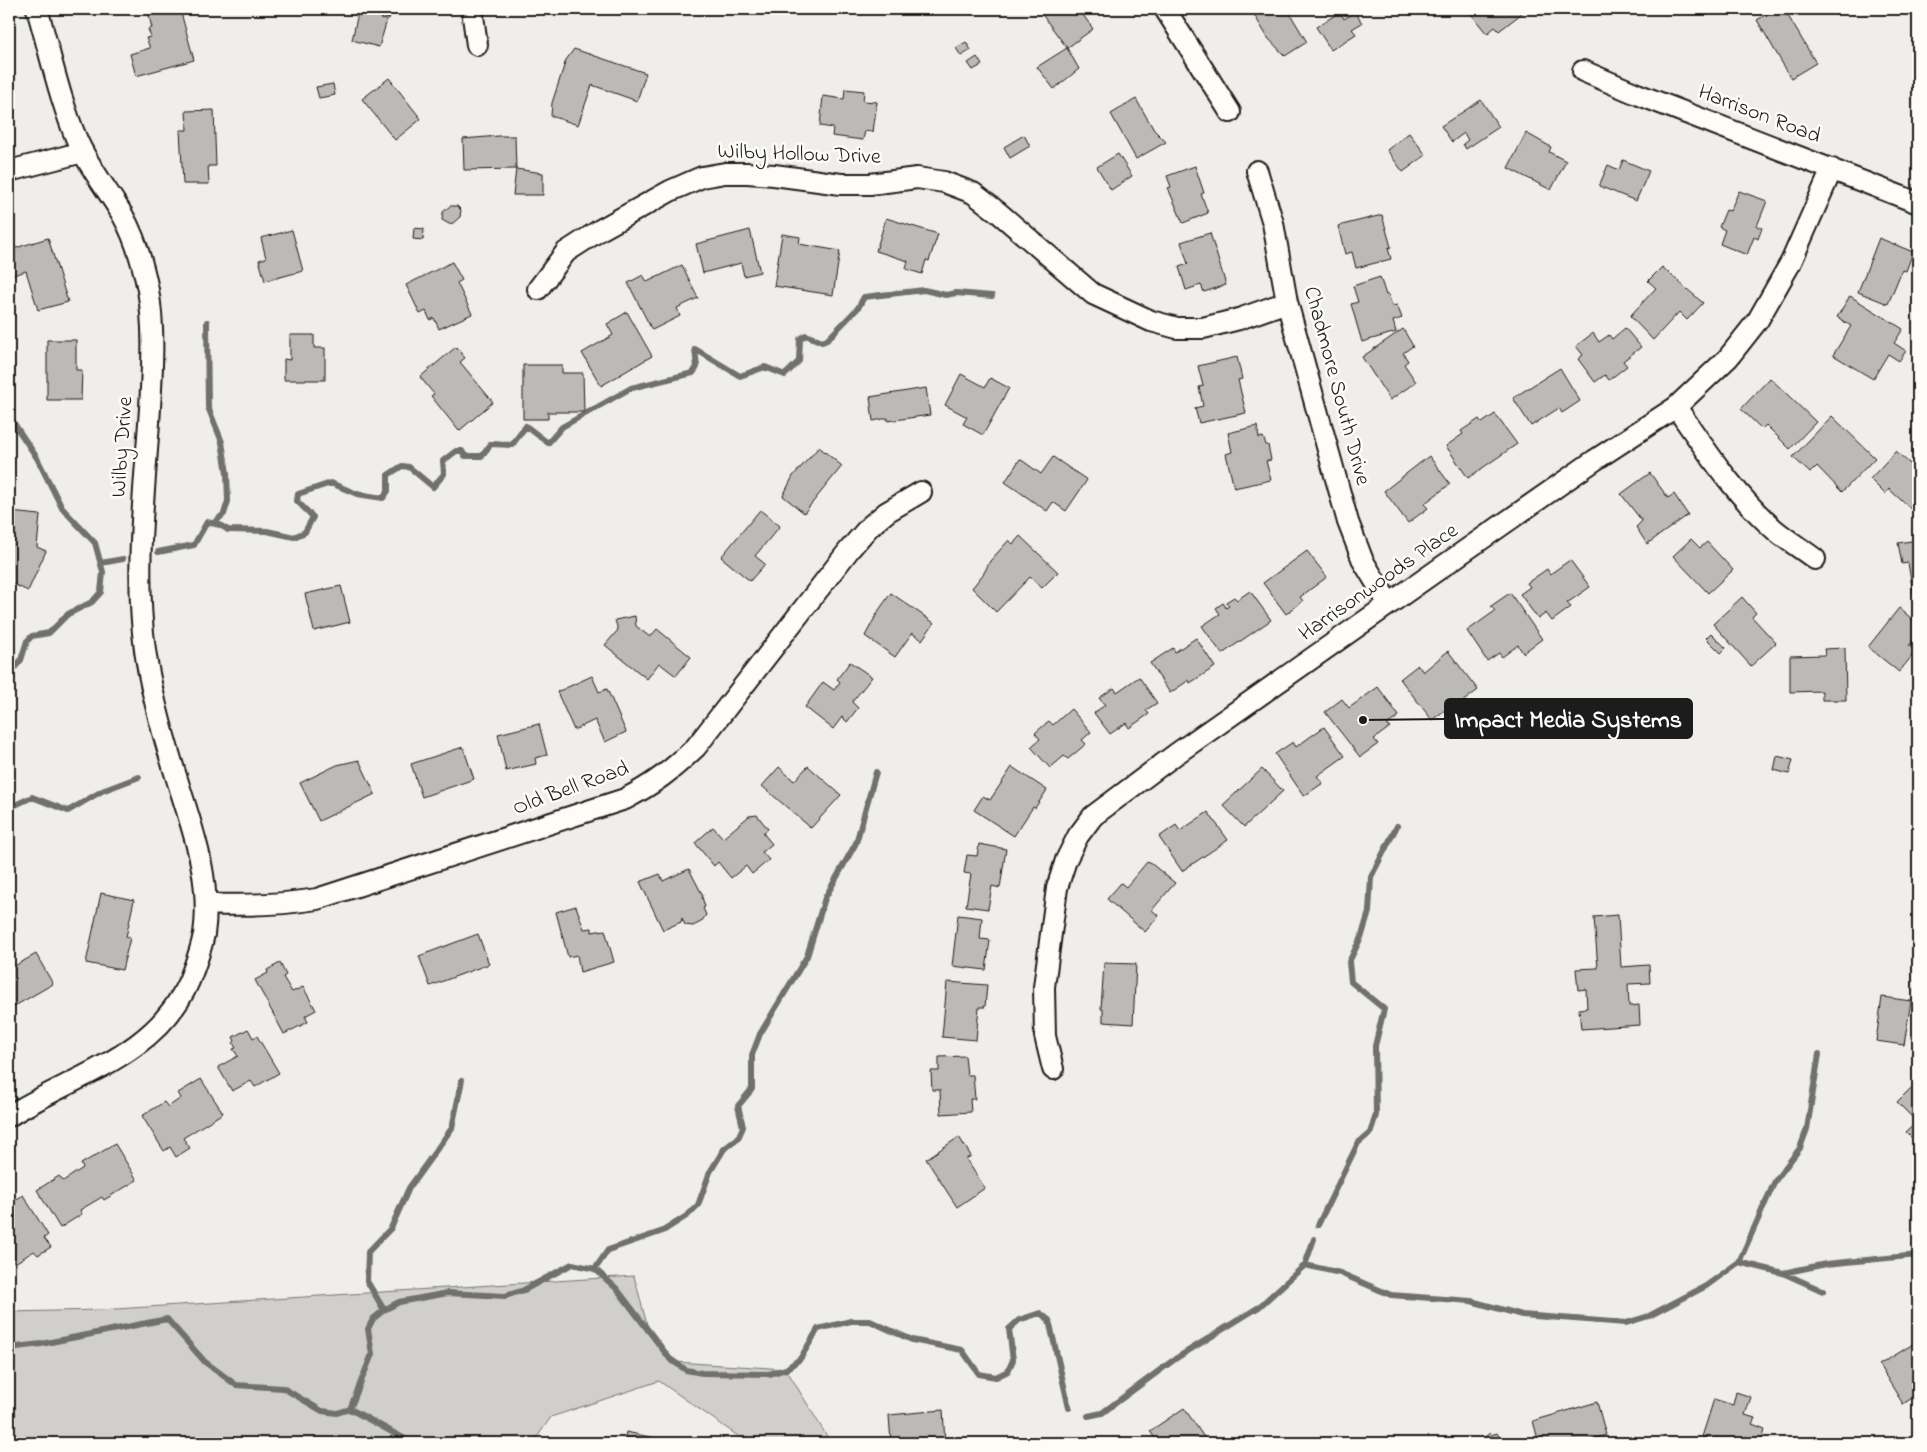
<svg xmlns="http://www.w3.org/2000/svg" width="1927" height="1452" font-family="'Indie Flower',sans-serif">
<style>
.green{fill:#d0cfcc;stroke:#767674}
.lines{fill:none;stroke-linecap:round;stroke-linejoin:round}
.stream{stroke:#706f6d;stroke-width:6}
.building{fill:#bbbab6;stroke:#1c1c1c}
.street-casing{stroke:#1c1c1c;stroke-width:24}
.street{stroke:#fdfcf7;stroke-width:20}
.labels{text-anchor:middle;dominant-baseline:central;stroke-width:5;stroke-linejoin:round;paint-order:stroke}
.street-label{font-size:22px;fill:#1c1c1c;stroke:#fdfcf7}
.leader{fill:none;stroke:#1c1c1c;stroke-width:2}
.callout-dot{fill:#1c1c1c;stroke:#fdfcf7;stroke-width:2}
.callout{fill:#1c1c1c;stroke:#1c1c1c;stroke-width:2}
.callout-label{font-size:24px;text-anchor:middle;font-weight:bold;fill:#fff}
</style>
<rect width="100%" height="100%" fill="#f0eeea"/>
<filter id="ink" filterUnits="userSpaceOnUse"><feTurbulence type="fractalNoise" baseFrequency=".02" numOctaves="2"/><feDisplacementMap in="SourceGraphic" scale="10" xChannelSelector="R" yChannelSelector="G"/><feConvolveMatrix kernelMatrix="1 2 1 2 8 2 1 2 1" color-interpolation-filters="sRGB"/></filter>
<g filter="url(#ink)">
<path class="green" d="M 634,1276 L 649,1332 L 675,1362 L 786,1369 L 831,1443 L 748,1443 L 659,1381 L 551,1417 L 533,1443 L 9,1443 L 9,1312 L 100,1310 Z"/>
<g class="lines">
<path class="stream" d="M 207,322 L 208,407 L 222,442 L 227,473 L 228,501 L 224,514 L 216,521 L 220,525
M 9,416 L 37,458 L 62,508 L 95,543 L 103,572 L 101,592 L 92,602 L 68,614 L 49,633 L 32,636 L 27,641 L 21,660 L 9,675
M 158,552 L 194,545 L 207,522 L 220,525 L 228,530 L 267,531 L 294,537 L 305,532 L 313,517 L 297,501 L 298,494 L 331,483 L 357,494 L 383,498 L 388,491 L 388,475 L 402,466 L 409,467 L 433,487 L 444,474 L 443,461 L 456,451 L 462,451 L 465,456 L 482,456 L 491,444 L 512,445 L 526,426 L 548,443 L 562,427 L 631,388 L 693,373 L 697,367 L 695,349 L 740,376 L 765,367 L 785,375 L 799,361 L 800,339 L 806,335 L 822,342 L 827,340 L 858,308 L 864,297 L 924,290 L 946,295 L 956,293 L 992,296
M 101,563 L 123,559
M 9,808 L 32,797 L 68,811 L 102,791 L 139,777
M 1318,1225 L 1358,1143 L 1370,1133 L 1376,1115 L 1375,1046 L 1384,1009 L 1351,982 L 1349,962 L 1362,935 L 1369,912 L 1371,877 L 1397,826
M 1739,1262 L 1783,1273 L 1823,1291
M 1305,1265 L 1340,1273 L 1391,1295 L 1471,1301 L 1522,1315 L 1626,1323 L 1649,1316 L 1706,1286 L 1739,1262 L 1775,1181 L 1800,1148 L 1807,1129 L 1819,1054
M 595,1269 L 608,1250 L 663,1231 L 688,1215 L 698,1205 L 710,1172 L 724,1149 L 738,1138 L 743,1127 L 738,1106 L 752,1089 L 752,1055 L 760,1034 L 807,956 L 825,898 L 856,843 L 876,772
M 1783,1273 L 1826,1264 L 1918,1255
M 384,1310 L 367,1281 L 368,1252 L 391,1228 L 409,1188 L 452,1128 L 462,1080
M 9,1348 L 41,1344 L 167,1319 L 205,1362 L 236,1385 L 283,1388 L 322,1411 L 337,1413 L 350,1409 L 403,1438 L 403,1443
M 350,1409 L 372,1354 L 368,1329 L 373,1319 L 384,1310 L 399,1302 L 448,1293 L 505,1296 L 524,1290 L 572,1264 L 595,1269 L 617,1289 L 670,1359 L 686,1370 L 702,1373 L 769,1374 L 786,1369 L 800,1359 L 818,1329 L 851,1321 L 870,1321 L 912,1340 L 962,1350 L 979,1374 L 996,1377 L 1008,1371 L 1013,1360 L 1009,1329 L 1019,1320 L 1040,1313 L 1049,1320 L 1069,1408
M 1088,1416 L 1102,1413 L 1175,1359 L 1259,1307 L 1305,1265 L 1314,1239"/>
</g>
<path class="building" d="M 162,9 L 180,9 L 194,60 L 136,76 L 130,54 L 150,48 L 146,38 L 151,37 L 148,29 L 152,28 L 148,12 Z
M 363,9 L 392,9 L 389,19 L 381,17 L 381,19 L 387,20 L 379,47 L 352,40 L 358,13 L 362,14 Z
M 1038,9 L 1079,9 L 1093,29 L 1067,48 Z
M 1259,9 L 1287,9 L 1307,42 L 1285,56 L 1268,38 L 1253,13 Z
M 1467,9 L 1518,9 L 1521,14 L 1499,31 L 1495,27 L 1487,34 Z
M 1775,9 L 1784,9 L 1816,63 L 1791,78 L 1757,20 Z
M 1340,12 L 1344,19 L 1355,12 L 1362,23 L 1352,29 L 1356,34 L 1331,50 L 1316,27 Z
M 966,42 L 971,50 L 961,56 L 956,48 Z
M 1067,48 L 1079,69 L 1054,89 L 1037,67 Z
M 574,49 L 646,73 L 637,101 L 592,85 L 578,125 L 551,116 L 552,103 L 566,60 Z
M 977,57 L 982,65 L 973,70 L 968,63 Z
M 389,78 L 421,119 L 395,140 L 362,99 Z
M 333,84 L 335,95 L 319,98 L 316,87 Z
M 845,89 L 864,91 L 863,101 L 877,102 L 873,132 L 865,131 L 863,140 L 832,136 L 833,128 L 820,126 L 823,96 L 844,99 Z
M 1136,99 L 1154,130 L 1166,142 L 1136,159 L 1111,114 Z
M 1481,100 L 1499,127 L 1466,149 L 1463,144 L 1468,140 L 1464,133 L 1452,142 L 1441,126 Z
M 214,110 L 216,166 L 208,166 L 209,184 L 183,184 L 180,130 L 187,130 L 186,111 Z
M 1409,133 L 1426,155 L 1403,172 L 1387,150 Z
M 1526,133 L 1551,147 L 1549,152 L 1566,161 L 1551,190 L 1508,168 Z
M 1024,135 L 1030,146 L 1010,158 L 1004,147 Z
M 499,136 L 515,136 L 516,169 L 464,170 L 463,139 Z
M 1118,154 L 1132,176 L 1111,190 L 1097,167 Z
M 1623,160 L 1649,171 L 1636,201 L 1599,186 L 1608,165 L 1619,170 Z
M 1195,166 L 1204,193 L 1201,194 L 1208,213 L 1183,223 L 1168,188 L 1171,187 L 1167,176 Z
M 516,169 L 543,173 L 543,195 L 513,195 Z
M 1739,191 L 1767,201 L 1757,226 L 1762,228 L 1758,239 L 1754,237 L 1747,255 L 1720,244 L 1725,230 L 1719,227 L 1726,210 L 1730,211 Z
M 450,206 L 457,206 L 461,210 L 460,217 L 453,223 L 449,224 L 442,220 L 443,212 Z
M 1382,215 L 1391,247 L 1388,248 L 1391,259 L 1356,268 L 1352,252 L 1345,254 L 1338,226 Z
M 886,218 L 938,234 L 929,261 L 926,260 L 922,274 L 906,269 L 908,261 L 876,251 Z
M 414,228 L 424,229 L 423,240 L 413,239 Z
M 292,230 L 303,271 L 265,281 L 259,260 L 266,258 L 261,238 Z
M 750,230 L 760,272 L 744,276 L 741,263 L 703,273 L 696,244 Z
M 1210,233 L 1226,285 L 1204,292 L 1201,285 L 1186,290 L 1179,267 L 1188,264 L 1181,242 Z
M 782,234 L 800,237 L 799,244 L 840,251 L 833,295 L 774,286 Z
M 48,238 L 68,302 L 38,310 L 26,271 L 13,275 L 9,263 L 9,250 Z
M 1879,238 L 1913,252 L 1906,271 L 1902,270 L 1888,304 L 1858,292 Z
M 452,262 L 462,280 L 457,283 L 472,314 L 439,329 L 434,318 L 430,320 L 426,311 L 420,314 L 406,285 Z
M 682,265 L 698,298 L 677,308 L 680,316 L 652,330 L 628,283 L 643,275 L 647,282 Z
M 1662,267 L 1703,303 L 1687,320 L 1679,312 L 1653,340 L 1630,316 L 1656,288 L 1648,281 Z
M 1380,277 L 1386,295 L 1388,294 L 1392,306 L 1397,305 L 1402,318 L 1393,321 L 1396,332 L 1362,342 L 1351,304 L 1358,302 L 1353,286 Z
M 1850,296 L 1903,329 L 1894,343 L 1906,351 L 1899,361 L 1888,354 L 1873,379 L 1833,355 L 1851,326 L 1837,317 Z
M 627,312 L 652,356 L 601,386 L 582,353 L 613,335 L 607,324 Z
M 1625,328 L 1641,347 L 1623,361 L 1627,366 L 1609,380 L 1605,375 L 1595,382 L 1578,359 L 1583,355 L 1576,346 L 1593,333 L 1599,342 L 1609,335 L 1612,339 Z
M 1403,329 L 1413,346 L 1403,353 L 1408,361 L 1404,364 L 1416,382 L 1390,400 L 1362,357 Z
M 290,335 L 314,335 L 314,348 L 325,348 L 325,380 L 284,380 L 284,359 L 290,360 Z
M 47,340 L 76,340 L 76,370 L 82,370 L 81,400 L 47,400 Z
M 456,347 L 465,358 L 460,362 L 493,402 L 459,431 L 431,396 L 434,394 L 420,377 Z
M 1237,357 L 1242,379 L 1238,380 L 1246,413 L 1199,423 L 1195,408 L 1203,406 L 1199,387 L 1203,386 L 1198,366 Z
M 523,365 L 562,365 L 562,373 L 583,373 L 584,412 L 548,412 L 548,419 L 523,419 Z
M 1560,368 L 1580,401 L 1562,413 L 1559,408 L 1531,426 L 1513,398 Z
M 961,374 L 985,387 L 990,378 L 1009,388 L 983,435 L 963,424 L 967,417 L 945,405 Z
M 1770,378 L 1816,422 L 1790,449 L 1766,425 L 1762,429 L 1741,409 Z
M 926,388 L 930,415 L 888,421 L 888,418 L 873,421 L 870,397 Z
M 1495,414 L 1517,444 L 1468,478 L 1446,446 L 1463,434 L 1461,431 L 1479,419 L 1482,423 Z
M 1832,416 L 1875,458 L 1842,492 L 1817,466 L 1810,473 L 1793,457 Z
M 1257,426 L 1259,438 L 1263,437 L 1266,445 L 1268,445 L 1271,460 L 1266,461 L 1271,480 L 1234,488 L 1226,454 L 1232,452 L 1228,433 Z
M 819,447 L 842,466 L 804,513 L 783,496 L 793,476 Z
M 1896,451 L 1910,464 L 1915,458 L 1918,460 L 1918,508 L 1914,512 L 1889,489 L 1885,494 L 1870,479 Z
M 1429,456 L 1450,484 L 1424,504 L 1428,508 L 1408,523 L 1384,491 Z
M 1053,457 L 1087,480 L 1066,511 L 1053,502 L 1047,511 L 1005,482 L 1020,459 L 1041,474 Z
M 1650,473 L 1668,498 L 1674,494 L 1688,515 L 1647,544 L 1636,527 L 1642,521 L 1621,494 Z
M 760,510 L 780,526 L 755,556 L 765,564 L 750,581 L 721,557 Z
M 10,512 L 40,515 L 37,547 L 46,551 L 28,591 L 9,582 Z
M 1020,536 L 1058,572 L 1042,588 L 1030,577 L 996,612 L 972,588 L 984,573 L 990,561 L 1009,540 L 1013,544 Z
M 1691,539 L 1700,548 L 1707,542 L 1733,570 L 1708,593 L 1673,556 Z
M 1918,540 L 1918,598 L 1914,598 L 1908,563 L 1902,564 L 1898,543 Z
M 1307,551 L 1327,577 L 1300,597 L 1303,601 L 1286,614 L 1263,583 Z
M 1570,560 L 1590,587 L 1567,603 L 1571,607 L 1552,621 L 1546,613 L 1538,619 L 1520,594 L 1530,587 L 1527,583 L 1547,569 L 1550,574 Z
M 341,586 L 350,622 L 314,631 L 305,594 Z
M 1250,591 L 1271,620 L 1222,654 L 1202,626 L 1220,614 L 1216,608 L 1223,603 L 1226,608 L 1229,606 L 1226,602 L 1234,597 L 1237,600 Z
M 891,593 L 934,623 L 922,640 L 912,633 L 895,657 L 865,636 L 879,610 Z
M 1510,593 L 1542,639 L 1523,653 L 1518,645 L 1502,657 L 1499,653 L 1487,661 L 1467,631 L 1495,611 L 1491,606 Z
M 1742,597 L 1756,613 L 1752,617 L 1776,643 L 1751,666 L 1713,624 Z
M 1899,608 L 1918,624 L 1918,634 L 1909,646 L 1916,651 L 1899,672 L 1868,647 Z
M 635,616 L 636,626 L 650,637 L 657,629 L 691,657 L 676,676 L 659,663 L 647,679 L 605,645 L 618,630 L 615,620 Z
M 1711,633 L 1726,648 L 1721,653 L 1706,638 Z
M 1196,638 L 1215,667 L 1190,683 L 1189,680 L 1170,693 L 1150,663 L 1173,648 L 1175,652 Z
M 1845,648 L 1846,700 L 1822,700 L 1822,691 L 1790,692 L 1790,656 L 1825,655 L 1824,649 Z
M 1448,651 L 1478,690 L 1452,710 L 1449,707 L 1432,720 L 1400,679 L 1418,665 L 1423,672 Z
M 850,662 L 872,677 L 852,702 L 858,708 L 847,722 L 842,717 L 833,729 L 805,707 L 823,682 L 834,690 L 840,682 L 837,679 Z
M 592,676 L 599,692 L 607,689 L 626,732 L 605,742 L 595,720 L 574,730 L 557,692 Z
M 1139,677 L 1157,703 L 1146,710 L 1149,714 L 1129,728 L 1126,723 L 1110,734 L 1094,713 L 1105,705 L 1099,698 L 1114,688 L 1117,692 Z
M 1378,687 L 1399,716 L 1387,725 L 1390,727 L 1374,739 L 1378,744 L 1360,757 L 1325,712 L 1342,699 L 1349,708 Z
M 1071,709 L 1091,732 L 1082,740 L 1086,744 L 1068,759 L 1064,756 L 1050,768 L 1031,747 L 1040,739 L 1035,733 L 1049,721 L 1053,725 Z
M 539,724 L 547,755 L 535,758 L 536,764 L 506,771 L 498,734 Z
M 1324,727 L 1345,756 L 1317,776 L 1323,783 L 1304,796 L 1275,754 L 1293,742 L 1296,747 Z
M 463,747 L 474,779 L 422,797 L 411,764 Z
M 1777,756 L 1793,760 L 1789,774 L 1774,770 Z
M 359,760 L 375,794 L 319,821 L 300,783 L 337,765 Z
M 808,766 L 841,795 L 811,828 L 762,786 L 779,767 L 794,781 Z
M 1012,767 L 1047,790 L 1035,808 L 1033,807 L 1014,836 L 974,810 L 983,796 L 990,800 Z
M 1262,769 L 1283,791 L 1244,827 L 1223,805 Z
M 1208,812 L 1228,840 L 1182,871 L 1159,837 L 1176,825 L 1180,831 Z
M 757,815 L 768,829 L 763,833 L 772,844 L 762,852 L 769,860 L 752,874 L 746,866 L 731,878 L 718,862 L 714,866 L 695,843 L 713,827 L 723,838 L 749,816 Z
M 979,844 L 1006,849 L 1000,888 L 992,886 L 988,909 L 966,906 L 971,874 L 964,873 L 967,855 L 977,856 Z
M 1148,861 L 1175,883 L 1152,910 L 1159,916 L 1145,932 L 1107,899 L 1121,883 L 1126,887 Z
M 689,869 L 703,896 L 702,897 L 705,907 L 703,908 L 706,915 L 701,922 L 693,926 L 685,925 L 682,918 L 681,922 L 663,930 L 640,882 L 660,874 L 663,881 Z
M 101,893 L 134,900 L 126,937 L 130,938 L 122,970 L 86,963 Z
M 576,906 L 584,929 L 592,928 L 592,932 L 605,930 L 614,962 L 580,972 L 577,955 L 568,957 L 556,912 Z
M 958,915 L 982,918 L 980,939 L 990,940 L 986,970 L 952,966 Z
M 1618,915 L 1621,967 L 1649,965 L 1650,983 L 1628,984 L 1629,1006 L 1639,1005 L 1640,1025 L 1581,1029 L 1579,1009 L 1587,1008 L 1586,989 L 1578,990 L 1576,969 L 1598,968 L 1594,917 Z
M 478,934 L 489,964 L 430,986 L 419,956 Z
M 36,954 L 53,984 L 13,1007 L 9,1000 L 9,969 Z
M 280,963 L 286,975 L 283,977 L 292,992 L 303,987 L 316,1010 L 305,1016 L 308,1022 L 284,1034 L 255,980 L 268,973 L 267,970 Z
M 1104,963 L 1136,964 L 1133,1024 L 1103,1022 L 1103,1009 L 1101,1009 Z
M 947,982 L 987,985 L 985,1007 L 979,1007 L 976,1040 L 942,1037 Z
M 1882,997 L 1911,1001 L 1904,1045 L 1876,1041 Z
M 248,1029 L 253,1038 L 257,1036 L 279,1073 L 255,1087 L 251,1081 L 232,1091 L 218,1067 L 238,1056 L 233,1049 L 236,1048 L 233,1043 L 235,1041 L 233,1037 Z
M 965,1056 L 967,1075 L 973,1075 L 975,1099 L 970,1099 L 971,1112 L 941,1114 L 940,1090 L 932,1090 L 931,1071 L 939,1071 L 939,1057 Z
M 201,1079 L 223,1113 L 183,1138 L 190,1148 L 176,1157 L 170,1147 L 164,1151 L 142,1116 L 164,1102 L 168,1107 L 181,1098 L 178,1093 Z
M 1918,1081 L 1918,1141 L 1917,1143 L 1906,1132 L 1917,1122 L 1897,1102 Z
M 959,1137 L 971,1156 L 966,1159 L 985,1188 L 957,1207 L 926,1159 Z
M 115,1144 L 137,1180 L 104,1200 L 102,1197 L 80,1210 L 82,1214 L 60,1228 L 37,1190 L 59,1176 L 63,1181 L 83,1168 L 81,1164 Z
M 23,1195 L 48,1235 L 44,1238 L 51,1247 L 38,1255 L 34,1251 L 15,1263 L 11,1258 L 9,1259 L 9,1204 Z
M 1918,1341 L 1918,1394 L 1903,1404 L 1879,1365 Z
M 1736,1392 L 1751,1397 L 1745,1415 L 1755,1418 L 1752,1424 L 1765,1429 L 1761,1443 L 1723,1443 L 1702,1437 L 1714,1399 L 1733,1405 Z
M 1597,1402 L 1606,1435 L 1579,1443 L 1539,1443 L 1533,1421 Z
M 1184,1408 L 1208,1443 L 1158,1443 L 1150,1431 Z
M 943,1410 L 945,1443 L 891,1443 L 889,1415 Z
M 626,1432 L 674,1442 L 673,1443 L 624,1443 Z
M 1490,1433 L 1491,1435 L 1497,1433 L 1503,1443 L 1481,1443 L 1484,1441 L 1482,1439 Z"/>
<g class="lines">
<defs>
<path id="street" d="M 472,9 L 477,45
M 1165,9 L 1230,112
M 1583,71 L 1637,94 L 1918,203
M 9,171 L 83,152
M 1257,171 L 1273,223 L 1287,302 L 1348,522 L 1363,561 L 1389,604
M 538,289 L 566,252 L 600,230 L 670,191 L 702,177 L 725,173 L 747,173 L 774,175 L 841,184 L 870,184 L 917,178 L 944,182 L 973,193 L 999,213 L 1093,294 L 1151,321 L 1177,328 L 1203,328 L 1239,319 L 1287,302
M 1676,407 C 1706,450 1735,495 1775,530 C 1787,540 1802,549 1815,559
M 206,904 C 244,906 279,905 317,899 L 625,799 C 654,784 672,770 696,747 L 849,550 L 869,527 L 887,512 L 921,492
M 1053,1069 L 1045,1036 L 1044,987 L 1057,888 L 1066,860 L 1078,836 L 1093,816 L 1176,754 L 1466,550 L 1595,460 L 1676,407 L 1728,358 L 1758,320 L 1791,262 L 1832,169
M 9,1116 C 72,1076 157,1056 189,981 C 195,966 201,950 204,934 C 212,879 192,828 176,776 C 163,735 151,693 145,650 C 134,570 145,488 150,408 C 152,369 155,329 148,290 C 143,264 135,237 122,214 C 107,189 88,166 77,140 C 59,98 50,52 37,9"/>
</defs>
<use href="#street" class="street-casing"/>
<use href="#street" class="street"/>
</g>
</g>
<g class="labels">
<g class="street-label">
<text transform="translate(1759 115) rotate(21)">Harrison Road</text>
<text transform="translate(799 155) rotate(2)">Wilby Hollow Drive</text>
<text transform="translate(1336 386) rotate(75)">Chadmore South Drive</text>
<text transform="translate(123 447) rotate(-86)">Wilby Drive</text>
<text transform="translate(1379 583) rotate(-35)">Harrisonwoods Place</text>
<text transform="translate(571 789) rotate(-20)">Old Bell Road</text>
</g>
</g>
<path class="leader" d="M1363 720L1445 719"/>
<circle class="callout-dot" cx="1363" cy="720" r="5"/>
<rect class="callout" x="1445" y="699" width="247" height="39" rx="5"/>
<g class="callout-label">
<text x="1568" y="727">Impact Media Systems</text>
</g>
<rect width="1927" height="1452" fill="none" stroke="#fdfcf7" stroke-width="30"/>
<rect x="15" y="15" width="1897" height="1422" fill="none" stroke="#1c1c1c" stroke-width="2" filter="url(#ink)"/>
</svg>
